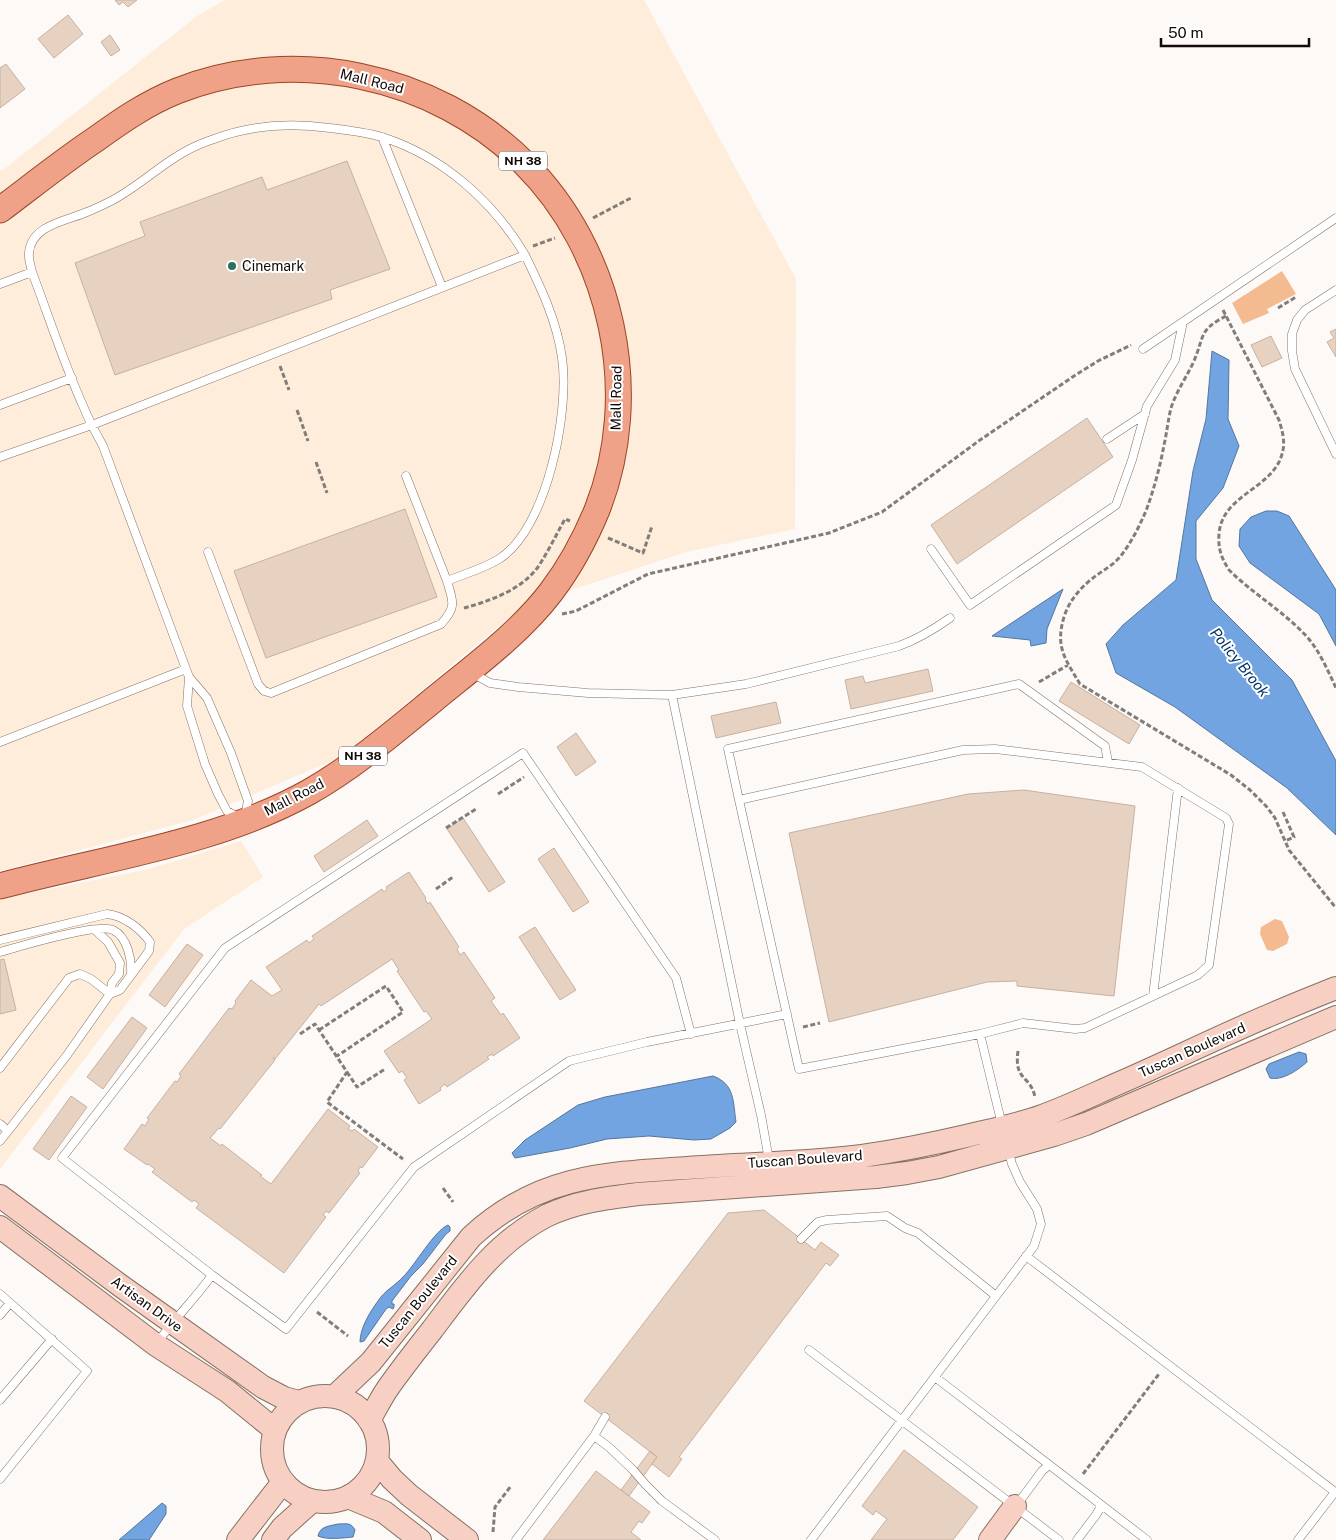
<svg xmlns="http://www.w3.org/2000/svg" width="1336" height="1540" font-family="'Public Sans',sans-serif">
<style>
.commercial{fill:#fdedda}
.green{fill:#f4bb91}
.water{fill:#71a4e1;stroke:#54769f}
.building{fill:#e7d2c2;stroke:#c6b1a2}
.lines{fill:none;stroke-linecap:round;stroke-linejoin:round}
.lane-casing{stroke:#857264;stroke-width:9}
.secondary-casing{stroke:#857264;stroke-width:24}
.primary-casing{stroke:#9b4426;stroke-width:27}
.path{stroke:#837d7a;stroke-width:3;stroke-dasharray:5 2.5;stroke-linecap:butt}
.lane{stroke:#fff;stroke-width:8}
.secondary{stroke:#f7d0c3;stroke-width:22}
.primary{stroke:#efa288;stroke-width:25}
.poi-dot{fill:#2d7060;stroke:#fff;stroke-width:2}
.labels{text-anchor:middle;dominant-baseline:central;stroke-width:4;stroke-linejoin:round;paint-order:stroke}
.shield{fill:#fff;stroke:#585451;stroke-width:1}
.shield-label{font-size:12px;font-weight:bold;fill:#110a06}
.street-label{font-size:14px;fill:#110a06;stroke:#fff}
.poi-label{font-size:14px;fill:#110a06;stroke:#fff;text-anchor:start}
.water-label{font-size:15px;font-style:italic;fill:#00366c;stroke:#fff}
</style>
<rect width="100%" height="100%" fill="#fdf9f6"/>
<path class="commercial" d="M 225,0 L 644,0 L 796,279 L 795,529 L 686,552 L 523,606 L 341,757 L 193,820 L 0,871 L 0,171 L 7,167 L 197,16 Z
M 241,841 L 263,877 L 184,929 L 0,1169 L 0,899 L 145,870 Z"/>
<path class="green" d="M 1282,271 L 1296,294 L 1267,309 L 1269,313 L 1243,324 L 1232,303 Z
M 1275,919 L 1282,921 L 1289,937 L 1287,944 L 1273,951 L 1267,950 L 1260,934 L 1261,927 Z"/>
<path class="water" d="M 1212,351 L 1229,360 L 1228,419 L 1239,446 L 1223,488 L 1196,521 L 1196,559 L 1212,600 L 1292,680 L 1336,761 L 1336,835 L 1287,788 L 1175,707 L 1116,673 L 1106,644 L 1123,625 L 1176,580 L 1193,471 L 1206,419 Z
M 1266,511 L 1277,511 L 1289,516 L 1336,590 L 1336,646 L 1319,614 L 1250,563 L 1239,546 L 1240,529 L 1251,517 Z
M 1063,589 L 1047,629 L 1046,643 L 1031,646 L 1030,640 L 992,636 Z
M 1299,1052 L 1306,1054 L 1307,1062 C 1298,1070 1282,1081 1270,1078 L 1266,1069 L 1269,1064 Z
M 713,1076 C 735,1084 733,1102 736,1122 L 730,1128 L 711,1139 L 694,1140 L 649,1136 L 607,1139 L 570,1148 L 515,1158 L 512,1153 L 525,1140 L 578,1105 L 605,1097 Z
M 448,1225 L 450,1227 L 450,1231 L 446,1234 L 423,1264 L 411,1276 L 392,1301 L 392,1304 L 394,1304 L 394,1307 L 393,1309 L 389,1307 L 386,1309 L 364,1341 L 360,1342 C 360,1328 370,1312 378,1301 C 384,1291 396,1285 403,1277 C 416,1264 434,1231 448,1225 Z
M 162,1503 L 166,1506 L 166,1514 L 149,1540 L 119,1540 Z
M 338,1524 C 346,1524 351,1522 355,1530 L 353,1537 C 343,1538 326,1540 318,1536 C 320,1526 330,1526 338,1524 Z"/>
<path class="building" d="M 115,0 L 137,0 L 128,7 L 123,2 L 119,5 Z
M 68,15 L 83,34 L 54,58 L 38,39 Z
M 110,35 L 120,50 L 111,56 L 101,42 Z
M 6,64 L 25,89 L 0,108 L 0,68 Z
M 347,161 L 390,269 L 330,290 L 332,299 L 115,375 L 75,263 L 145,236 L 140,222 L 262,177 L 267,190 Z
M 1336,329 L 1336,357 L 1327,342 L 1334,338 L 1330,332 Z
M 1271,336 L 1282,358 L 1262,367 L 1251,345 Z
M 1087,418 L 1113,457 L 957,564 L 931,525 Z
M 405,509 L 437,597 L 266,658 L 234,571 Z
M 928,669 L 933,691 L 851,709 L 845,680 L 863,676 L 865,683 Z
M 1071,682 L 1140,725 L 1129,744 L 1059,701 Z
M 776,702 L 781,723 L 716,738 L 711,716 Z
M 576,733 L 596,762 L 576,776 L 557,747 Z
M 1024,790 L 1135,806 L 1114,996 L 1017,986 L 1017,981 L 987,982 L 829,1022 L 789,833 L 968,794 Z
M 463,818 L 505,882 L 489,892 L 447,829 Z
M 367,820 L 378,836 L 324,872 L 314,856 Z
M 554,848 L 589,902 L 573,912 L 538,859 Z
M 409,872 L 426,898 L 425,899 L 428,904 L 430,902 L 459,947 L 457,949 L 460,955 L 464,952 L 495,998 L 491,1001 L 501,1015 L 503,1013 L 520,1038 L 493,1056 L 492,1054 L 487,1057 L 489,1059 L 447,1087 L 445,1084 L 440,1088 L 441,1090 L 419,1104 L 404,1080 L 407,1078 L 402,1071 L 399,1073 L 384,1051 L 432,1019 L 426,1011 L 424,1012 L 397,971 L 399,970 L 392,959 L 321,1006 L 319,1004 L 275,1059 L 273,1057 L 275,1060 L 220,1129 L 219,1128 L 210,1138 L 221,1146 L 222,1144 L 262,1175 L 260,1176 L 271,1184 L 328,1109 L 350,1126 L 348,1129 L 352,1131 L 354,1129 L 378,1147 L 362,1168 L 360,1167 L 358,1171 L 360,1173 L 329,1213 L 326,1211 L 323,1215 L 326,1217 L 284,1273 L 196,1208 L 199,1204 L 194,1200 L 192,1202 L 152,1172 L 155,1169 L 148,1164 L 147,1165 L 124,1149 L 142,1124 L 145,1126 L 149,1119 L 147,1118 L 175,1081 L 177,1082 L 181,1076 L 179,1074 L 229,1008 L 232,1009 L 236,1003 L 235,1001 L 251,980 L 272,996 L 282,990 L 266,967 L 307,940 L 309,943 L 314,939 L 312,936 L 382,889 L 384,892 L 387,889 L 386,887 Z
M 535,927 L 576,990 L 560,1000 L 519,937 Z
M 187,944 L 203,955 L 165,1007 L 149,995 Z
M 4,959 L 16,1010 L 0,1014 L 0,960 Z
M 132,1017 L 147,1028 L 103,1089 L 87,1077 Z
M 71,1096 L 87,1107 L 49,1160 L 33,1149 Z
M 764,1210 L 815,1250 L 821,1242 L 839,1255 L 830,1266 L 826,1263 L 679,1457 L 682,1459 L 669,1477 L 652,1464 L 657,1457 L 584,1401 L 728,1213 Z
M 904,1450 L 978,1507 L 953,1540 L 871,1540 L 887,1519 L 876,1511 L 873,1515 L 862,1506 Z
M 650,1451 L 657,1457 L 629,1496 L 621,1490 Z
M 596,1471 L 650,1512 L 642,1523 L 639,1521 L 631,1532 L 641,1540 L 543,1540 Z"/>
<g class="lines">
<defs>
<path id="lane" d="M 382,137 L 442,287
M 0,284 L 32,272
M 1336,290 L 1305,310 L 1297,320 L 1292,334 L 1292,351 L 1295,369 L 1336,454
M 1143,349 L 1336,218
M 0,405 L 72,378
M 1107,439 L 1145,414
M 0,457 L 92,425 L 525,255 C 493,201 442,156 382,137 C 365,132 347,130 330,128 C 292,123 250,125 214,139 C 205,142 195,146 186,151 C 160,165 138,187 111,201 C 103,205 95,209 87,212 C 66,221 31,225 29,253 C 28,259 31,266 32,272 C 49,317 64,364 84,408 C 89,421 96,433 103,446 L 189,677 L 207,698 L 231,753 L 248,801 L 245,816
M 406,476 L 447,581
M 931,549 L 970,605 L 1116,505 L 1132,460 L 1147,406 L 1175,360 L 1183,322
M 208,552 L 258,684 L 264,691 L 271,693 L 441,624 C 457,607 453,601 447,581 C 464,574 483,569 499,559 C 547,529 570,411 562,358 C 557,321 541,288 525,255
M 472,673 L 490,683 L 518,687 L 588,693 L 672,695 L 740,1024 L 761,1115 L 769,1160
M 189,677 L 187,706 L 205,764 L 218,794 L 227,811 L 239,818
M 672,695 L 746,684 L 899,646 C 918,639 933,630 950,618
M 0,742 L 186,669
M 739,800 L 728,749 L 1019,684 L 1105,746 L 1108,762
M 95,930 L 108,942 L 120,963 L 119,974 L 112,983 L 110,994
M 0,940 L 107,914 C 124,916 140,928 150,942 L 149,951 L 120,990 L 110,994 L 67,1055 L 8,1131
M 0,952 C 21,946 97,923 113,930 C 128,937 132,961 131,975
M 1153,996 L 1178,788
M 980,1034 L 799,1069 L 739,800 L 963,750 L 995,749 L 1142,767 L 1226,818 L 1229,824 L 1209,965 L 1198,975 L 1085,1028 L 1075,1029 L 1023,1023 L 980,1034 L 1002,1125
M 0,1068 L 69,978 L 80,974 L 91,979 L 110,994
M 0,1124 L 8,1131 L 0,1141
M 801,1239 L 818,1222 L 827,1220 L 887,1216 L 905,1228 L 918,1233 L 996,1296
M 1026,1256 L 1335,1492 L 1298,1540
M 212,1275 L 62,1158 L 225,948 L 523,753 L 676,978 L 691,1034
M 0,1294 L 87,1371 L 0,1479
M 0,1315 L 10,1303
M 157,1343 C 174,1319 195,1299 212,1275 L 286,1329 L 414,1167 L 569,1061 L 647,1042 L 787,1014
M 809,1350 L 1059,1540
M 935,1377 L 1147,1540
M 0,1400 L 52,1339
M 594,1436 L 605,1417
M 1016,1506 L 1042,1471 L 1049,1465
M 516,1540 L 594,1436 L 610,1448 L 633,1470 L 646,1485 L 662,1501 L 715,1540
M 811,1540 L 1034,1246 L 1041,1224 L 1037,1209 L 1020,1182 L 1012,1164 L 1008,1149
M 1077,1540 L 1096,1515 L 1101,1506"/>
<path id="secondary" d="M 0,1196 L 121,1286 L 263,1387 L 284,1398 L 299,1402
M 0,1227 L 156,1345 L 227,1391 L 275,1430
M272 1449a53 53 0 1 1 106 0a53 53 0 1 1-106 0Z
M 334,1397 L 371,1362 L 471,1237 C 541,1172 613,1173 702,1167 C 755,1163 810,1163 862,1156 C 897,1151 932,1144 966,1136 C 991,1130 1017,1125 1042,1116 C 1067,1107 1092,1095 1117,1084 C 1161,1065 1204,1044 1247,1025 C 1276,1012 1306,1000 1336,988
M 369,1420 C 376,1409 381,1398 388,1388 C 402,1368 417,1349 432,1330 C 465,1286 495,1243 546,1216 C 575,1202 606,1198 638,1194 L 876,1177 L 907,1173 L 939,1167 L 1054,1135 L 1086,1124 L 1336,1017
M 377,1461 L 392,1479 L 409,1495 L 467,1540
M 348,1497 L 384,1512 L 420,1540
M 238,1540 L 283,1482
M 273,1540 L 282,1528 L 312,1501
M 990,1540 L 1015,1506"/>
<path id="primary" d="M 0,210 C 32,186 63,161 96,139 C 121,121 147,103 177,91 C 293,45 435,74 524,163 C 613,251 643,394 597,510 C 585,539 570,567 551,592 C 520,633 472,668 432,701 C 393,733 353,767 309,792 C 218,843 100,859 0,886"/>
</defs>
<use href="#lane" class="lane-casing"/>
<use href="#secondary" class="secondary-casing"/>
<use href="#primary" class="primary-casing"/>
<path class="path" d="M 593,218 L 631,198
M 533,246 L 555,238
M 1278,308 L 1296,297
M 1223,310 L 1279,420 C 1282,430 1285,440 1283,450 C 1276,489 1222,493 1219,534 C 1218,549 1221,557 1229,570 C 1253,594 1285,612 1308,638 C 1320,652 1328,671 1336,688
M 1226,316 C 1197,331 1205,337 1193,363 C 1186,378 1176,392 1171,408 C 1168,420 1167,432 1164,445 C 1160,467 1154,489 1146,511 C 1139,527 1131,543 1120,557 C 1112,566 1102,571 1093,578 C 1080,588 1069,601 1064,617 C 1055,647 1065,659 1080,684 L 1231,775 L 1250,790 L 1266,806 L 1275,818 L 1289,850 L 1336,908
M 280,366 L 289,390
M 297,410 L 308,441
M 316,462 L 327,493
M 608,538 L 643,553 L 652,526
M 464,608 C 490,601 521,590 538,567 C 548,552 556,535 565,519 L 570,521
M 562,614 L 576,611 L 648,574 L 829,533 L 882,512 L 980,440 L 1074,376 L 1098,361 L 1131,345
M 1039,682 L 1068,665
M 498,794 L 524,777
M 1283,812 L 1294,837 L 1285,841
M 446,828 L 476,809
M 436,889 L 453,877
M 803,1027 L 820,1023
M 319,1030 L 386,986 L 403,1012 L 337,1056
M 300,1034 L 315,1024 L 347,1072 L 327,1102 L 403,1159
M 1018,1051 C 1014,1082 1030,1074 1035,1097
M 347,1072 L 357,1087 L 385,1069
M 443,1188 L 453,1202
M 317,1312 L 348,1336
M 1083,1474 L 1159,1374
M 493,1532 L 495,1507 L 511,1486"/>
<use href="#lane" class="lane"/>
<use href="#secondary" class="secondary"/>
<use href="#primary" class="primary"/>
</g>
<circle class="poi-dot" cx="232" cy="266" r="5"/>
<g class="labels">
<g class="shield">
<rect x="499" y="151.5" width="48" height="19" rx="4"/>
<rect x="339" y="746.5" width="48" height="19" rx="4"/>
</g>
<g class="shield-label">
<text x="523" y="161">NH 38</text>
<text x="363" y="756">NH 38</text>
</g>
<g class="street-label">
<text transform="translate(372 81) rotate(14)">Mall Road</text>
<text transform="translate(616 398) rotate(-89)">Mall Road</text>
<text transform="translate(294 797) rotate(-27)">Mall Road</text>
<text transform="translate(1192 1050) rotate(-24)">Tuscan Boulevard</text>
<text transform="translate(805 1159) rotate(-4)">Tuscan Boulevard</text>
<text transform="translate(418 1302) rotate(-51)">Tuscan Boulevard</text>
<text transform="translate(147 1304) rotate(36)">Artisan Drive</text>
</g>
<g class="poi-label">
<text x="242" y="266">Cinemark</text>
</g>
<g class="water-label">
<text transform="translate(1240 662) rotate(51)">Policy Brook</text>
</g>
</g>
<path d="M1161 38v8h148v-8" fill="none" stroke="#110a06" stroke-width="2.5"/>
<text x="1168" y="38" font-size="15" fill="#110a06" stroke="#ffffff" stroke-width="4" paint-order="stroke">50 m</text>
</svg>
